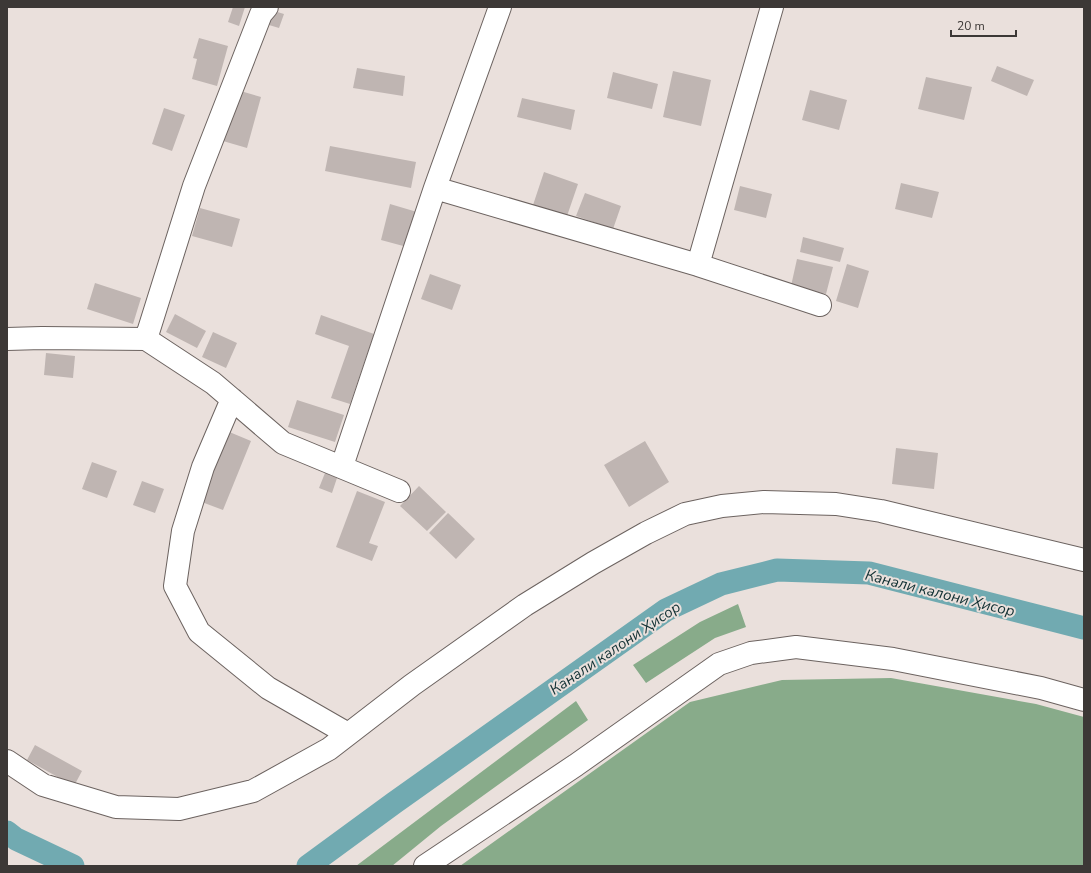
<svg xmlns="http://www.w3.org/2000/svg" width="1091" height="873" font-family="'Nunito Sans',sans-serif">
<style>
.forest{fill:#88ab8a}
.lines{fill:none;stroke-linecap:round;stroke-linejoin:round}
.canal{stroke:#71aab1;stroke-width:23}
.building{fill:#bfb5b2}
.minor-casing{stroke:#6c6360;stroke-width:24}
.minor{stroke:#fff;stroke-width:22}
.labels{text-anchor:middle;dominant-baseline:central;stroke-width:4;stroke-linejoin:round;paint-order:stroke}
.water-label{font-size:15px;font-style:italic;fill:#113033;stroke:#eae0dc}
</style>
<rect width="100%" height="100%" fill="#eae0dc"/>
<path class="forest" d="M 738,604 L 746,627 L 715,638 L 646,683 L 633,665 L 700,622 Z
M 891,678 L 1036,704 L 1084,717 L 1084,866 L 460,866 L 690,702 L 782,680 Z
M 576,701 L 588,720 L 441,826 L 392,866 L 356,866 Z"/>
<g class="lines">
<path class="canal" d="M 7,832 L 16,839 L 73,866
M 308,866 L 394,803 L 666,610 L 721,584 L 777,570 L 869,573 L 1084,628"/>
</g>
<path class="building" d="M 233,7 L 245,7 L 239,26 L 228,22 Z
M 274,11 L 284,14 L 279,28 L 269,25 Z
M 199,38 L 228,46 L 217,86 L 192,79 L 197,59 L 193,58 Z
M 997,66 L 1034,80 L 1027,96 L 991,81 Z
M 357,68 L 405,76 L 403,96 L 353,88 Z
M 673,71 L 711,80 L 701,126 L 663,117 Z
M 613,72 L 658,84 L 652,109 L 607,98 Z
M 926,77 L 972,87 L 964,120 L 918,109 Z
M 237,90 L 261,97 L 247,148 L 223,141 Z
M 810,90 L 847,100 L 839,130 L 802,120 Z
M 522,98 L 575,110 L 571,130 L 517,117 Z
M 164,108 L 185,115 L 172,151 L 152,144 Z
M 330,146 L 416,162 L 411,188 L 325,171 Z
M 544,172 L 578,184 L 567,216 L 533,205 Z
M 901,183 L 939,192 L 932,218 L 895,209 Z
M 740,186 L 772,194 L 766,218 L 734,210 Z
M 585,193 L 621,206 L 613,229 L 576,216 Z
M 390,204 L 417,212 L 407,247 L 381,240 Z
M 200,208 L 240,219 L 232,247 L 192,236 Z
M 803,237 L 844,248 L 840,262 L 800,252 Z
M 797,259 L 833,267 L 826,294 L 791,286 Z
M 847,264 L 869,271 L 858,308 L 836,301 Z
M 430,274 L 461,285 L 452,310 L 421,299 Z
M 95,283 L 141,298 L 133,324 L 87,309 Z
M 175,314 L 206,331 L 197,348 L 166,332 Z
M 321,315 L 374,334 L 350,404 L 331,398 L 349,346 L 315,334 Z
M 213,332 L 237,343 L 226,368 L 202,357 Z
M 46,353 L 75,356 L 73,378 L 44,375 Z
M 297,400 L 344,415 L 335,442 L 288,427 Z
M 227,431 L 251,441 L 223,510 L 199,501 Z
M 645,441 L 669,482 L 629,507 L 604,465 Z
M 896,448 L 938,453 L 934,489 L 892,484 Z
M 92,462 L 117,471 L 107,498 L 82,489 Z
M 325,473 L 337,478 L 332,493 L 319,488 Z
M 142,481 L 164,489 L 155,513 L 133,505 Z
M 419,486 L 446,512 L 427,531 L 400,506 Z
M 357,491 L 385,502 L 369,543 L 378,546 L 372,561 L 336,547 Z
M 448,513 L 475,539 L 456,559 L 429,533 Z
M 35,745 L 82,771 L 74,786 L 27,760 Z"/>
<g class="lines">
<defs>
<path id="minor" d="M 267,7 L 261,14 L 194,186 L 146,339 L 213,383 L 283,443 L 399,491
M 435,188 L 698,265 L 772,7
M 698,265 L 820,305
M 7,339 L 42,338 L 146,339
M 232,399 L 203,467 L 183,531 L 175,586 L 199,632 L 268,688 L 348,734
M 342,466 L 435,188 L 500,7
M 7,761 L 43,785 L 116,807 L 179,809 L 253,791 L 329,749 L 412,685 L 525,605 L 593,563 L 646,533 L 685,514 L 722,506 L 764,502 L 836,504 L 881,511 L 1084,560
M 425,866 L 576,765 L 719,664 L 751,653 L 796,647 L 893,659 L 1041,688 L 1084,700"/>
</defs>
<use href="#minor" class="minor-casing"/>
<use href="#minor" class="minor"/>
</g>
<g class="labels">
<g class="water-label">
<text transform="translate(940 593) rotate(14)">Канали калони Ҳисор</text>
<text transform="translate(615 648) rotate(-34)">Канали калони Ҳисор</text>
</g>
</g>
<rect width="1091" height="873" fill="none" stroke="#3c3836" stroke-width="16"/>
<path d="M951 30v6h65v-6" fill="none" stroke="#3c3836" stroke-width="2"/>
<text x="957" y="30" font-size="12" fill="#3c3836" stroke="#eae0dc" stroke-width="3" paint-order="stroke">20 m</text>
</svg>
